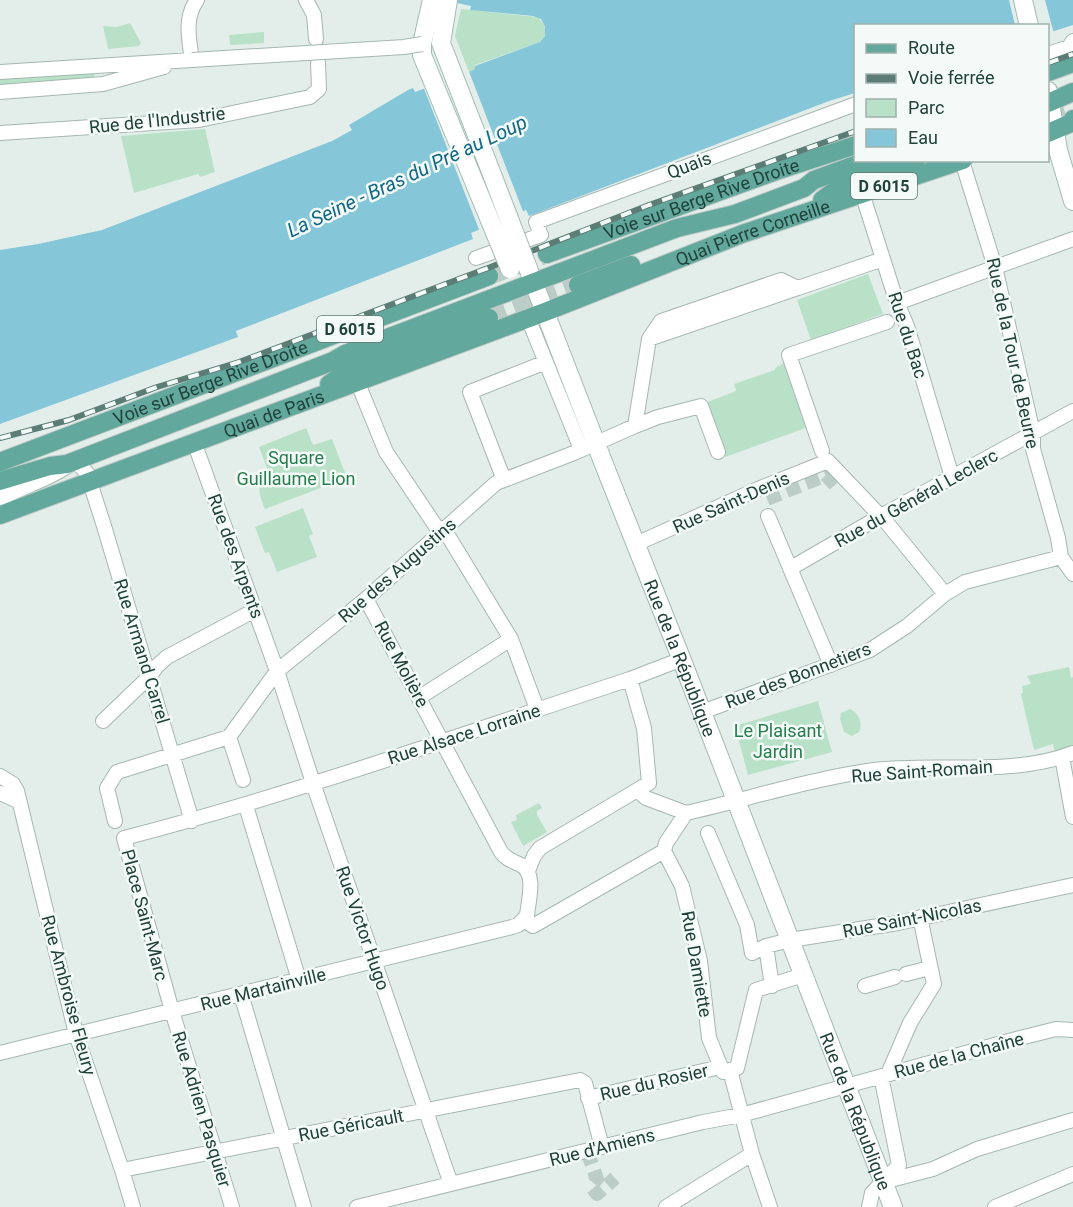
<svg xmlns="http://www.w3.org/2000/svg" width="1073" height="1207" font-family="Roboto,sans-serif">
<style>
.green{fill:#b9e1c7}
.water{fill:#85c6d9}
.pier{fill:#e3eeea}
.lines{fill:none;stroke-linecap:round;stroke-linejoin:round}
.street-tunnel{stroke:#bcccc7;stroke-width:14;stroke-dasharray:14 7;stroke-linecap:butt}
.primary-tunnel{stroke:#bcccc7;stroke-width:18;stroke-dasharray:18 9;stroke-linecap:butt}
.street-casing{stroke:#a5b7b2;stroke-width:16}
.secondary-casing{stroke:#a0bbb3;stroke-width:20}
.primary-casing{stroke:#c1cac8;stroke-width:20}
.street{stroke:#fff;stroke-width:14}
.secondary{stroke:#fff;stroke-width:18}
.primary{stroke:#63a89c;stroke-width:18}
.rail-casing{stroke:#5b7d76;stroke-width:6}
.rail{stroke:#f4faf7;stroke-width:4;stroke-dasharray:11;stroke-linecap:butt}
.street-bridge-casing{stroke:#a5b7b2;stroke-width:16;stroke-linecap:butt}
.secondary-bridge-casing{stroke:#a0bbb3;stroke-width:20;stroke-linecap:butt}
.street-bridge{stroke:#fff;stroke-width:14}
.secondary-bridge{stroke:#fff;stroke-width:18}
.labels{text-anchor:middle;dominant-baseline:central;stroke-width:5;stroke-linejoin:round;paint-order:stroke}
.shield{fill:#f4faf7;stroke:#607973;stroke-width:1.5}
.shield-label{font-size:16px;font-weight:bold;fill:#20423b}
.street-label{font-size:18px;fill:#20423b;stroke:#f4faf7}
.park-label{font-size:18px;fill:#267d4e;stroke:#f4faf7}
.water-label{font-size:20px;font-style:italic;fill:#136985;stroke:#f4faf7}
</style>
<rect width="100%" height="100%" fill="#e3eeea"/>
<path class="green" d="M 461,9 L 537,17 L 546,26 L 545,36 L 540,42 L 475,65 L 475,69 L 469,72 L 455,36 Z
M 130,23 L 141,43 L 139,46 L 108,49 L 103,26 L 117,27 Z
M 264,32 L 264,43 L 230,45 L 229,35 Z
M 94,71 L 95,81 L 0,87 L 0,78 Z
M 205,129 L 215,172 L 200,177 L 198,174 L 134,193 L 121,136 Z
M 868,274 L 883,314 L 811,340 L 797,300 Z
M 789,360 L 811,426 L 725,457 L 705,403 L 736,391 L 734,384 L 775,370 L 775,368 Z
M 306,428 L 313,445 L 332,439 L 347,478 L 265,509 C 258,491 256,485 267,468 L 259,447 Z
M 303,508 L 313,534 L 309,536 L 317,557 L 277,572 L 269,552 L 265,553 L 255,527 Z
M 1069,667 L 1071,678 L 1073,677 L 1073,748 L 1055,753 L 1053,744 L 1034,750 L 1021,694 L 1023,693 L 1022,686 L 1031,684 L 1027,676 Z
M 818,701 L 832,752 L 748,775 L 735,726 Z
M 850,709 C 859,713 863,723 859,732 L 852,736 L 844,732 L 840,719 L 841,713 Z
M 539,803 L 542,808 L 537,811 L 537,815 L 547,832 L 523,846 L 511,822 L 517,820 L 516,815 Z"/>
<path class="water" d="M 443,0 L 1073,0 L 1073,25 L 1048,33 L 1048,26 L 856,26 L 855,93 L 829,101 L 529,216 L 526,210 L 471,233 L 473,239 L 236,331 L 238,337 L 0,424 L 0,250 L 38,244 L 102,230 L 332,141 L 352,130 L 349,125 L 408,90 L 413,88 L 415,92 L 469,72 L 475,69 L 475,66 L 540,42 L 545,36 L 545,26 L 541,19 L 533,16 L 470,10 L 471,6 Z"/>
<path class="pier" d="M 1009,0 L 1045,0 L 1054,34 L 1048,36 L 1048,26 L 1015,25 Z
M 468,69 L 524,214 L 480,232 L 423,86 Z"/>
<g class="lines">
<path class="street-tunnel" d="M 767,499 L 826,475 L 835,485 L 839,481
M 587,1151 L 597,1179 L 591,1186 L 597,1194 L 615,1178"/>
<path class="primary-tunnel" d="M 1048,118 L 1073,110
M 489,276 L 547,254
M 489,318 L 578,285"/>
<defs>
<path id="street" d="M 306,0 L 314,15 L 316,39
M 1048,54 L 1069,47 L 1073,41
M 0,72 L 192,60 C 189,39 184,18 197,0
M 0,92 L 103,84 L 164,67
M 0,133 L 199,120 L 310,97 L 319,89 L 318,63
M 862,193 L 897,303 L 907,326 L 952,477
M 476,258 L 541,235 L 536,222 L 856,104
M 798,288 L 883,259
M 897,303 L 1073,239
M 528,318 L 581,449
M 357,381 L 386,452 L 435,525 L 447,534 L 511,639 L 537,709
M 635,426 L 658,417 L 701,406 L 718,452
M 194,442 L 277,671 L 315,789 L 451,1184
M 822,451 L 789,355 L 887,322
M 75,461 L 87,473 L 104,526 L 192,821
M 504,480 L 470,392 L 546,362
M 768,516 L 831,665
M 636,544 L 758,489 L 828,461 L 887,523 L 945,594
M 1061,557 L 1073,574
M 791,568 L 881,516 L 1073,411
M 420,697 L 511,639
M 702,712 L 870,650 L 907,626 L 945,594 L 965,582 L 1061,557 L 1058,538 L 1033,449 L 1033,433 L 995,267 L 962,161
M 103,721 L 150,676 L 157,666 L 167,657 L 255,610
M 229,737 L 277,671 L 366,599 L 496,483 L 574,453 L 635,426 L 649,339 L 661,321 L 781,280 L 798,288 L 649,339
M 229,737 L 243,780
M 1062,757 L 1073,817
M 0,776 L 13,784 L 17,791 L 76,1034 L 122,1170 L 133,1207
M 638,791 L 646,798 L 686,813
M 0,793 L 18,801
M 246,806 L 299,980
M 115,821 L 107,788 L 117,772 L 229,737
M 708,833 L 747,925 L 752,953 L 766,946 L 790,940 L 898,923 L 1073,885
M 664,851 L 682,886 L 700,961 L 709,1038 L 723,1072 L 737,1068 L 756,990 L 803,975
M 528,871 L 534,856 L 540,848 L 649,783 L 644,728 L 630,679
M 524,920 L 533,926 L 664,851 L 666,843 L 686,813 C 748,799 810,779 874,770 C 939,762 1010,777 1073,753
M 766,946 L 772,986
M 906,974 L 930,968
M 865,986 L 895,977
M 241,994 L 304,1207
M 0,1053 L 512,927 L 518,925 L 527,916 C 528,901 537,874 521,865 C 513,861 507,860 501,852 L 366,599
M 730,1070 L 752,1154 L 770,1207
M 888,1074 L 910,1023 L 934,984 L 920,917
M 588,1098 L 720,1067
M 122,1170 L 580,1080 L 585,1083 L 602,1147
M 883,1182 L 933,1169 L 977,1149 L 1073,1120
M 232,1207 L 172,1011 L 124,838 C 295,794 462,734 630,679 L 682,659
M 357,1207 L 703,1122 L 741,1115 L 1020,1038 L 1056,1029 L 1073,1030
M 666,1207 L 752,1154
M 869,1207 L 872,1193 L 899,1165 L 881,1076
M 995,1207 L 1073,1174"/>
<g id="secondary">
<path d="M 432,0 L 422,44 L 422,55 L 475,184"/>
<path d="M 448,0 L 441,43 L 493,177"/>
<path d="M 1023,0 L 1029,26"/>
<path d="M 1048,91 L 1058,150 L 1073,201"/>
<path id="s1" d="M 526,263 L 605,467 L 683,663 L 893,1207"/>
<path d="M 0,497 C 22,484 46,479 67,464"/>
</g>
<g id="primary">
<path d="M 1048,72 L 1073,63"/>
<path d="M 1048,103 L 1073,92"/>
<path d="M 1048,133 L 1071,123 L 1073,119"/>
<path d="M 822,200 C 849,178 884,171 916,160"/>
<path id="s2" d="M 547,254 L 776,171 L 856,145"/>
<path d="M 578,285 L 631,265"/>
<path d="M 329,384 L 349,370 L 489,318"/>
<path id="s3" d="M 0,462 L 489,276"/>
<path d="M 0,481 L 50,466 L 67,464 L 333,361 L 345,354 L 677,228 L 735,214 L 804,188 L 814,180 L 869,160"/>
<path id="s4" d="M 0,515 L 545,312 L 742,234 L 963,160"/>
</g>
</defs>
<use href="#street" class="street-casing"/>
<use href="#secondary" class="secondary-casing"/>
<use href="#primary" class="primary-casing"/>
<use href="#street" class="street"/>
<use href="#secondary" class="secondary"/>
<use href="#primary" class="primary"/>
<defs>
<path id="rail" d="M 1048,63 L 1073,54
M 0,438 L 69,420 L 157,387 L 239,362 L 488,268 L 649,205 L 856,131"/>
</defs>
<use href="#rail" class="rail-casing"/>
<use href="#rail" class="rail"/>
<defs>
<path id="street-bridge" d="M 192,60 L 404,47 L 422,44"/>
<path id="secondary-bridge" d="M 493,177 L 526,263
M 475,184 L 510,269"/>
</defs>
<use href="#street-bridge" class="street-bridge-casing"/>
<use href="#secondary-bridge" class="secondary-bridge-casing"/>
<use href="#street-bridge" class="street-bridge"/>
<use href="#secondary-bridge" class="secondary-bridge"/>
</g>
<g class="labels">
<g class="shield">
<rect x="851" y="173" width="66" height="26" rx="4.5"/>
<rect x="317" y="316" width="66" height="26" rx="4.5"/>
</g>
<g class="shield-label">
<text x="884" y="186">D 6015</text>
<text x="350" y="329">D 6015</text>
</g>
<g class="street-label">
<text transform="translate(157 120) rotate(-6)">Rue de l'Industrie</text>
<text transform="translate(689 165) rotate(-21)">Quais</text>
<text stroke="none"><textPath href="#s2" startOffset="164">Voie sur Berge Rive Droite</textPath></text>
<text stroke="none"><textPath href="#s4" startOffset="804">Quai Pierre Corneille</textPath></text>
<text transform="translate(908 335) rotate(72)">Rue du Bac</text>
<text transform="translate(1013 353) rotate(78)">Rue de la Tour de Beurre</text>
<text stroke="none"><textPath href="#s3" startOffset="225">Voie sur Berge Rive Droite</textPath></text>
<text stroke="none"><textPath href="#s4" startOffset="292">Quai de Paris</textPath></text>
<text transform="translate(916 498) rotate(-29)">Rue du Général Leclerc</text>
<text transform="translate(731 502) rotate(-24)">Rue Saint-Denis</text>
<text transform="translate(236 556) rotate(70)">Rue des Arpents</text>
<text transform="translate(397 570) rotate(-41)">Rue des Augustins</text>
<text transform="translate(142 651) rotate(73)">Rue Armand Carrel</text>
<text stroke="none"><textPath href="#s1" startOffset="424">Rue de la République</textPath></text>
<text transform="translate(402 664) rotate(62)">Rue Molière</text>
<text transform="translate(798 675) rotate(-21)">Rue des Bonnetiers</text>
<text transform="translate(464 734) rotate(-18)">Rue Alsace Lorraine</text>
<text transform="translate(922 771) rotate(-4)">Rue Saint-Romain</text>
<text transform="translate(145 915) rotate(75)">Place Saint-Marc</text>
<text transform="translate(912 918) rotate(-11)">Rue Saint-Nicolas</text>
<text transform="translate(363 928) rotate(71)">Rue Victor Hugo</text>
<text transform="translate(697 964) rotate(80)">Rue Damiette</text>
<text transform="translate(263 989) rotate(-14)">Rue Martainville</text>
<text transform="translate(69 995) rotate(75)">Rue Ambroise Fleury</text>
<text transform="translate(959 1055) rotate(-15)">Rue de la Chaîne</text>
<text transform="translate(654 1082) rotate(-13)">Rue du Rosier</text>
<text transform="translate(202 1109) rotate(73)">Rue Adrien Pasquier</text>
<text stroke="none"><textPath href="#s1" startOffset="910">Rue de la République</textPath></text>
<text transform="translate(351 1125) rotate(-11)">Rue Géricault</text>
<text transform="translate(602 1147) rotate(-14)">Rue d'Amiens</text>
</g>
<g class="park-label">
<text x="296" y="457">Square<tspan x="296" dy="21">Guillaume Lion</tspan></text>
<text x="778" y="730">Le Plaisant<tspan x="778" dy="21">Jardin</tspan></text>
</g>
<g class="water-label">
<text transform="translate(407 176) rotate(-25)">La Seine - Bras du Pré au Loup</text>
</g>
</g>
<rect x="854" y="24" width="195" height="138" fill="#f4faf7" stroke="#9fb0ac" stroke-width="1.5"/>
<rect x="866" y="44" width="30" height="9" fill="#63a89c" stroke="#9fb0ac" stroke-width="1.5"/>
<text x="908" y="54" font-size="18" fill="#20423b">Route</text>
<rect x="866" y="74" width="30" height="9" fill="#5b7d76" stroke="#9fb0ac" stroke-width="1.5"/>
<text x="908" y="84" font-size="18" fill="#20423b">Voie ferrée</text>
<rect x="866" y="99" width="30" height="18" fill="#b9e1c7" stroke="#9fb0ac" stroke-width="1.5"/>
<text x="908" y="114" font-size="18" fill="#20423b">Parc</text>
<rect x="866" y="129" width="30" height="18" fill="#85c6d9" stroke="#9fb0ac" stroke-width="1.5"/>
<text x="908" y="144" font-size="18" fill="#20423b">Eau</text>
</svg>
